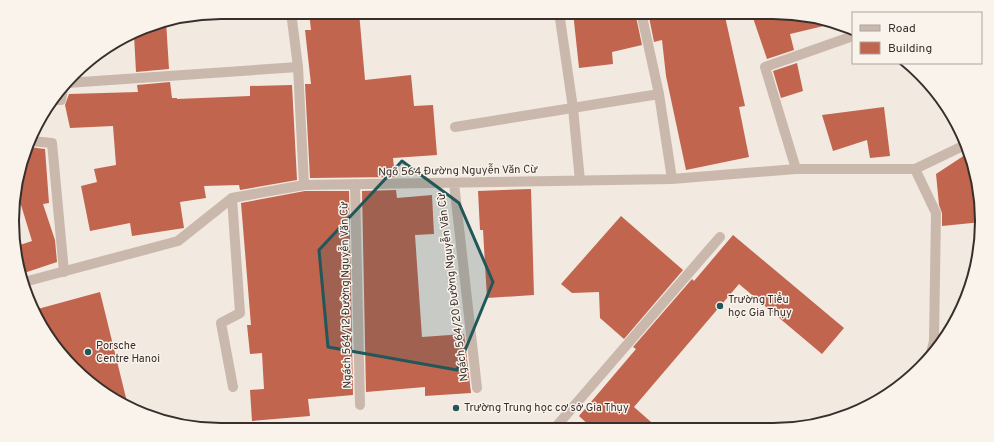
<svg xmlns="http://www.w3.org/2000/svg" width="994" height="442" font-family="Overpass,sans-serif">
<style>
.building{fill:#c1654e}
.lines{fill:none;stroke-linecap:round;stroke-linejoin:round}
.service{stroke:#cab8ac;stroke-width:10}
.minor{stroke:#cab8ac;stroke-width:10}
.marked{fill:#215759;fill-opacity:0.2;stroke:#215759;stroke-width:3;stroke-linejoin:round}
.poi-dot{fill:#215759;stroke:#faf3ec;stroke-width:1.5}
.labels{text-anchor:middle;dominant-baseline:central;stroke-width:3;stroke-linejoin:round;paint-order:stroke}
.street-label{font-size:11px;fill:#382e2a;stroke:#faf3ec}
.poi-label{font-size:11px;fill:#382e2a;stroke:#faf3ec;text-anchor:start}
.rim{fill:none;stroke:#382e2a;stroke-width:2}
</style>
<rect width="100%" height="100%" fill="#f2e9e0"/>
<path class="building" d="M 309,12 L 359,12 L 365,80 L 411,75 L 414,106 L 433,105 L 437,155 L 393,158 L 395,177 L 310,178 L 305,84 L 311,84 L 305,30 L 311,30 Z
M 573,12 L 635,12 L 642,45 L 612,52 L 613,64 L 579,68 Z
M 648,12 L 724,12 L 745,106 L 739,107 L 749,157 L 686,170 L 666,76 L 662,40 L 654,42 Z
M 751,12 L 773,12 L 832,24 L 790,34 L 794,50 L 767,59 Z
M 166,21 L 169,69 L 136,72 L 134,35 L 154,23 Z
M 797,63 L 803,91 L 781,98 L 773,71 Z
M 170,82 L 172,98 L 177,98 L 177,99 L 250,96 L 250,86 L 292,85 L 297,180 L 240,190 L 239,185 L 204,186 L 206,198 L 180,202 L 184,228 L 132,236 L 130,223 L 90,231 L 81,186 L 97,182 L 94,169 L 116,165 L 113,126 L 70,128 L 65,105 L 69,94 L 138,92 L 137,85 Z
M 884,107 L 890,156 L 870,158 L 867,140 L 833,151 L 822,115 Z
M 29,147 L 45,149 L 49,203 L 43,204 L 55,240 L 57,262 L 21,274 L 16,262 L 16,250 L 22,249 L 20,245 L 32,241 L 21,205 L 16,205 L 16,180 Z
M 968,153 L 982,222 L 942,226 L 942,213 L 939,205 L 936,174 Z
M 531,189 L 534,295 L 487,298 L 483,230 L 480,230 L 478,191 Z
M 396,190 L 397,198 L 432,195 L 434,234 L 415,235 L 422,337 L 464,334 L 471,393 L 425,396 L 425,387 L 366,392 L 362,191 Z
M 305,191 L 349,191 L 353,395 L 308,399 L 310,416 L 252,421 L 250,390 L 264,389 L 262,353 L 250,354 L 247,325 L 251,325 L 241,203 Z
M 621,216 L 683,270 L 624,339 L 600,318 L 599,292 L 572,293 L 561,284 Z
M 733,235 L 844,328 L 822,354 L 739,284 L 634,407 L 659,429 L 593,429 L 579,416 L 636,349 L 633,347 L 692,279 L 694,281 Z
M 100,292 L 128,406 L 83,378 L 40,325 L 34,310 Z"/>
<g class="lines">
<path class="service" d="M 67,83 L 298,67
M 53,100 L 61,100 L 63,89
M 31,141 L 52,143 L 64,272"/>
<path class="minor" d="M 291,12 L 298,67 L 304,185
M 559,12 L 573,108 L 580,181
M 641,12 L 659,94 L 672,179
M 455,127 L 659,94
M 796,169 L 765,67 L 853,36
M 915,169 L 936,213 L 934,341 L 930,357
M 454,183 L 477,388
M 355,184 L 360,405
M 232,198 L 240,313 L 221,323 L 233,387
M 24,282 L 178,241 L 232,198 L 304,185 L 672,179 L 796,169 L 915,169 L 967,144
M 554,429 L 720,237"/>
</g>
<path class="marked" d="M 402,161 L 459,203 L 493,282 L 457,370 L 328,347 L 319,250 Z"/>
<g class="poi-dot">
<circle cx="720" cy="306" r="4"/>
<circle cx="88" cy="352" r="4"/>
<circle cx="456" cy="408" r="4"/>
</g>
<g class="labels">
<g class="street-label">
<text transform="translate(458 171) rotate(-1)">Ngõ 564 Đường Nguyễn Văn Cừ</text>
<text transform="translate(453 287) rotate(-97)">Ngách 564/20 Đường Nguyễn Văn Cừ</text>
<text transform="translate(346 295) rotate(-91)">Ngách 564/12 Đường Nguyễn Văn Cừ</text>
</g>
<g class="poi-label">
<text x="728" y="300">Trường Tiểu<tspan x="728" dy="13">học Gia Thụy</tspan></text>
<text x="96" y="346">Porsche<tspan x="96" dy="13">Centre Hanoi</tspan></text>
<text x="464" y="408">Trường Trung học cơ sở Gia Thụy</text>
</g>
</g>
<path d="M0 0H994V442H0ZM221 19H773A202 202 0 0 1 975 221V221A202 202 0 0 1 773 423H221A202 202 0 0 1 19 221V221A202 202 0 0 1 221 19Z" fill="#faf3ec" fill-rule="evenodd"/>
<path class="rim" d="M221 19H773A202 202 0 0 1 975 221V221A202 202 0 0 1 773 423H221A202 202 0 0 1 19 221V221A202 202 0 0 1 221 19Z"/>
<rect x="852" y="12" width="130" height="52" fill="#faf3ec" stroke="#aca49e"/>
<rect x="860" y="25" width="20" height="6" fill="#cab8ac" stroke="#aca49e"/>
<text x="888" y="32" font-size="12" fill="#382e2a">Road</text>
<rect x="860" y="42" width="20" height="12" fill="#c1654e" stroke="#aca49e"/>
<text x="888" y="52" font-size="12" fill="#382e2a">Building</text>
</svg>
